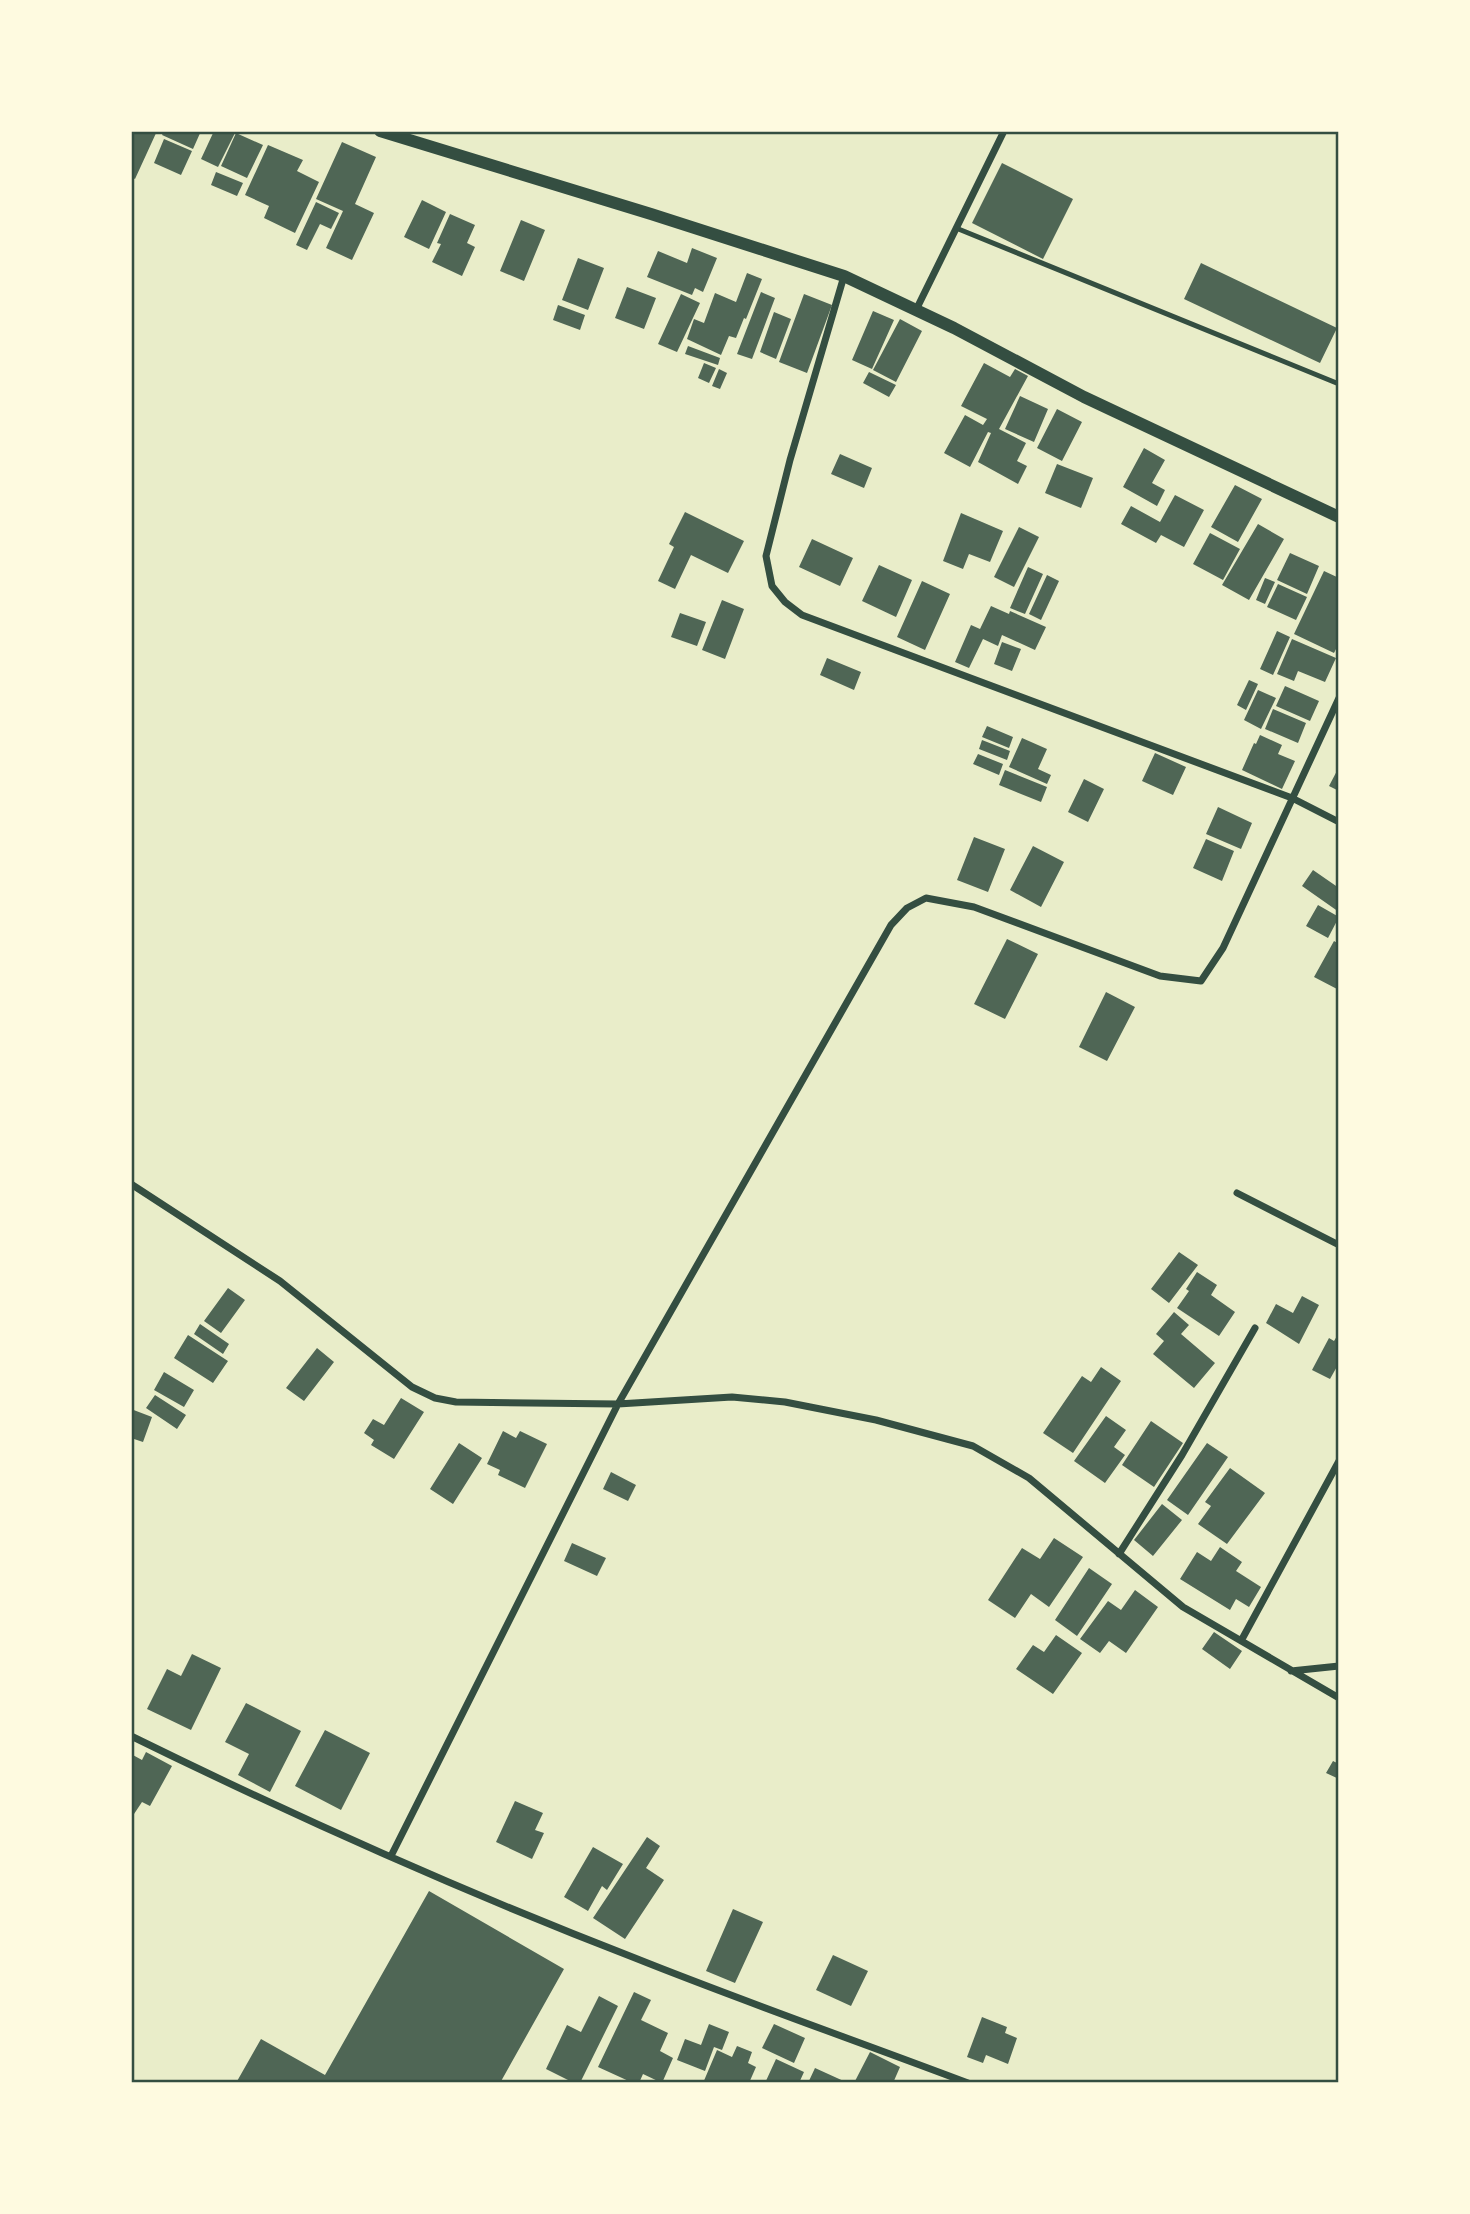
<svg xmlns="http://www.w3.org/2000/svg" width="1470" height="2214" font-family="Montserrat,sans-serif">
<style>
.building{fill:#4f6655}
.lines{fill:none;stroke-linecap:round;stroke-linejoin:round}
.service{stroke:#344e41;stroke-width:5}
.minor{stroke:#344e41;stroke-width:7}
.tertiary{stroke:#344e41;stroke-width:12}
.neatline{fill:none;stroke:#344e41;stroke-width:2.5}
</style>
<rect width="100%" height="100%" fill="#e9edc9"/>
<path class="building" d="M 131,131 L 157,131 L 135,179 L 131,177 Z
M 164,131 L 201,131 L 193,149 L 162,135 Z
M 214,131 L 235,133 L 218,167 L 201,159 Z
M 236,133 L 263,145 L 247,178 L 221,166 Z
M 164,139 L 192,151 L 181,175 L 154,163 Z
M 342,142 L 376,157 L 355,204 L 374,213 L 352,260 L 326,248 L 343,211 L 316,199 Z
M 268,145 L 303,160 L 297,171 L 319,182 L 295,233 L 264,218 L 269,206 L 245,195 Z
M 1002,163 L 1073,199 L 1043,259 L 972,223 Z
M 216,172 L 243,183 L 237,196 L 211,185 Z
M 422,200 L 446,212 L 429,249 L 404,237 Z
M 316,202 L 339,213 L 331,229 L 320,224 L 307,250 L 296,245 Z
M 450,214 L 475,225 L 467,243 L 475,247 L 462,276 L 432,262 L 441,244 L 437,243 Z
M 521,220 L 545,230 L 524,281 L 500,271 Z
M 692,248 L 717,258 L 703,292 L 695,288 L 692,295 L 647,277 L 658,251 L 687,263 Z
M 578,258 L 604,268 L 588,310 L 562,300 Z
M 1201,263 L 1337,328 L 1320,363 L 1184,299 Z
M 747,273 L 762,279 L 746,319 L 744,318 L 736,338 L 729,336 L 721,355 L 687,339 L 694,319 L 704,323 L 715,293 L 736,302 Z
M 627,287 L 656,298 L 644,329 L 615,318 Z
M 761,292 L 775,298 L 752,359 L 737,354 Z
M 681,294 L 700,303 L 677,352 L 658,344 Z
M 804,294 L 832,305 L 807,373 L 779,362 Z
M 558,305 L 585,315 L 580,330 L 553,320 Z
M 873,311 L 894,320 L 872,369 L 852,360 Z
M 774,312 L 791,319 L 776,359 L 760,352 Z
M 900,319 L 922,331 L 896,382 L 873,370 Z
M 688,346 L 720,358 L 718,365 L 685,354 Z
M 704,363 L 716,368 L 709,383 L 698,378 Z
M 984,363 L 1010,377 L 1015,369 L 1028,376 L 999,429 L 1026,443 L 1017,461 L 1027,466 L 1018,484 L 978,462 L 991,433 L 988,432 L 970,467 L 944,453 L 965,415 L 983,425 L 987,419 L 961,406 Z
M 719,369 L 727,373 L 720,389 L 712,386 Z
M 869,372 L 896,385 L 889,397 L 863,383 Z
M 1020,396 L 1048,409 L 1034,442 L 1005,429 Z
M 1057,409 L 1082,422 L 1062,461 L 1037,448 Z
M 1144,448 L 1165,460 L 1152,483 L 1165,490 L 1157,506 L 1123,487 Z
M 840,454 L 872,468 L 864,488 L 831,474 Z
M 1057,464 L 1093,478 L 1081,508 L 1045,493 Z
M 1235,485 L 1262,499 L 1238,542 L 1211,527 Z
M 1175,495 L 1204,510 L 1184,547 L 1161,535 L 1156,543 L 1121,524 L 1131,506 L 1160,522 Z
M 685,512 L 744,541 L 728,573 L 691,555 L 675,589 L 658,581 L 674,547 L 669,544 Z
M 961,513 L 1003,531 L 990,562 L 969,554 L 963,569 L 943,561 Z
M 1258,524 L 1284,539 L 1249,600 L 1222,585 Z
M 1019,527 L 1039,537 L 1014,587 L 994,577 Z
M 1210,533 L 1240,549 L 1223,580 L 1193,564 Z
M 812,539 L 853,558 L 840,586 L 799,567 Z
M 1290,553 L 1319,566 L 1307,594 L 1277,580 Z
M 879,565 L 912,580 L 896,617 L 862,601 Z
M 1028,567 L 1043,574 L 1025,614 L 1010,608 Z
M 1324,571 L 1339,578 L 1339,643 L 1334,653 L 1294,634 Z
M 1047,575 L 1059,581 L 1041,620 L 1029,614 Z
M 1265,578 L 1275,582 L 1265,604 L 1256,600 Z
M 922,581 L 950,594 L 925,650 L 897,637 Z
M 1278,584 L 1307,597 L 1296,620 L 1267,607 Z
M 722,600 L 744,609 L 725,659 L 702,650 Z
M 991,606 L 1009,614 L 1010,611 L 1046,627 L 1035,650 L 1002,635 L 998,646 L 983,639 L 969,668 L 955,662 L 971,625 L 980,629 Z
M 680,613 L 706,622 L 697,646 L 671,637 Z
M 1277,631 L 1290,637 L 1273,675 L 1260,669 Z
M 1292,639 L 1336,658 L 1325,682 L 1298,671 L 1294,681 L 1277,674 Z
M 1002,642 L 1021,649 L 1012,671 L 994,664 Z
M 827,658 L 861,672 L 854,690 L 820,675 Z
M 1249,680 L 1258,684 L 1246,710 L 1237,705 Z
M 1285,686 L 1319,701 L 1310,721 L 1276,706 Z
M 1258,690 L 1276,698 L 1261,729 L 1244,720 Z
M 1273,709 L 1306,723 L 1298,743 L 1265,729 Z
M 987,726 L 1013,737 L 1009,748 L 982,737 Z
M 1260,735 L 1282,745 L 1278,754 L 1295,761 L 1282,789 L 1242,770 L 1254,743 L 1256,744 Z
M 1022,738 L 1047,749 L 1038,769 L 1051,775 L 1047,784 L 1009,767 Z
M 982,740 L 1010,751 L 1007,760 L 979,749 Z
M 1155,753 L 1186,767 L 1173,795 L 1142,781 Z
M 978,754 L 1003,764 L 999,775 L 973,764 Z
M 1339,767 L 1339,791 L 1329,786 Z
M 1005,770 L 1047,787 L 1041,802 L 999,785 Z
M 1084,779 L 1104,789 L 1088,822 L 1068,812 Z
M 1218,807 L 1252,823 L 1241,849 L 1206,834 Z
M 974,837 L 1005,849 L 988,892 L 957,880 Z
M 1206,839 L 1234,851 L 1222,881 L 1193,868 Z
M 1033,846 L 1064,862 L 1041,907 L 1010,890 Z
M 1313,870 L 1339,888 L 1339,912 L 1302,886 Z
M 1318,905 L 1339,917 L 1328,938 L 1306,926 Z
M 1007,939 L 1038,954 L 1005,1019 L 974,1004 Z
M 1334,941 L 1339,944 L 1339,985 L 1337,989 L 1314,977 Z
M 1106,992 L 1135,1007 L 1107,1061 L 1079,1047 Z
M 1179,1252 L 1198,1265 L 1169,1303 L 1151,1289 Z
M 1197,1272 L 1217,1285 L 1211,1295 L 1235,1312 L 1219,1336 L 1177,1308 L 1189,1291 L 1186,1289 Z
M 228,1288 L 245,1300 L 221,1333 L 204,1321 Z
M 1302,1296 L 1319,1305 L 1299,1344 L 1266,1323 L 1276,1304 L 1293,1313 Z
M 1174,1312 L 1189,1325 L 1181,1334 L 1215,1363 L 1194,1388 L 1153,1354 L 1164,1341 L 1156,1334 Z
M 200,1324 L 229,1344 L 223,1354 L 194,1334 Z
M 188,1335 L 228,1361 L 213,1383 L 174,1358 Z
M 1337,1336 L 1339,1337 L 1339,1363 L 1330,1379 L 1312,1370 L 1329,1338 L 1334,1341 Z
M 317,1348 L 334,1362 L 304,1401 L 286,1388 Z
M 1101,1367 L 1121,1381 L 1073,1453 L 1043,1433 L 1082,1376 L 1091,1382 Z
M 164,1372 L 194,1390 L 184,1407 L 154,1390 Z
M 155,1395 L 186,1415 L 177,1429 L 146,1408 Z
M 401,1398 L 424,1412 L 394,1459 L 371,1445 L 374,1440 L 364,1433 L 373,1419 L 384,1425 Z
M 131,1409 L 152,1417 L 143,1442 L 131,1438 Z
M 1106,1416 L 1126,1430 L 1114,1447 L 1125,1455 L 1105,1483 L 1074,1461 Z
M 1151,1421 L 1183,1443 L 1154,1487 L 1122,1465 Z
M 503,1431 L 516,1438 L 520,1431 L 547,1444 L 525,1488 L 498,1475 L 500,1470 L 487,1464 Z
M 459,1443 L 482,1458 L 453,1504 L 430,1489 Z
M 1207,1443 L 1228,1457 L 1188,1515 L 1167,1500 Z
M 1230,1468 L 1265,1493 L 1227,1544 L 1198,1524 L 1211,1506 L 1205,1502 Z
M 611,1472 L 636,1485 L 628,1501 L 603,1489 Z
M 1162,1504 L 1182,1520 L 1153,1556 L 1134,1540 Z
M 1054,1538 L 1083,1557 L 1049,1607 L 1031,1594 L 1015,1618 L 988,1600 L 1022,1548 L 1040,1559 Z
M 572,1543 L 606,1558 L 597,1576 L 564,1561 Z
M 1220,1547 L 1242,1562 L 1236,1571 L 1261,1587 L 1249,1607 L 1236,1599 L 1230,1610 L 1180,1579 L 1197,1552 L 1211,1561 Z
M 1089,1568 L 1112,1584 L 1077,1636 L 1055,1620 Z
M 1135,1590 L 1158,1607 L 1126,1653 L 1109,1641 L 1100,1653 L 1080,1639 L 1108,1601 L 1121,1610 Z
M 1214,1632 L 1242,1651 L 1230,1669 L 1202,1649 Z
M 1056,1635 L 1082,1653 L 1053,1694 L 1016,1669 L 1033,1645 L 1044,1652 Z
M 192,1654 L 221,1668 L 191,1730 L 147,1709 L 167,1669 L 181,1676 Z
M 246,1703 L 301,1731 L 270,1792 L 238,1775 L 249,1754 L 225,1742 Z
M 325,1730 L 370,1753 L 341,1810 L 295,1786 Z
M 146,1752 L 172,1766 L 150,1806 L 142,1802 L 134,1814 L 131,1813 L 131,1754 L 142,1760 Z
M 1333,1761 L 1339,1764 L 1339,1779 L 1326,1773 Z
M 515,1801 L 543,1813 L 535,1830 L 544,1833 L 532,1859 L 496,1842 Z
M 647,1837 L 660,1846 L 646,1868 L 664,1880 L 625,1939 L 593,1918 Z
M 593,1847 L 623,1864 L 607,1890 L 602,1886 L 588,1911 L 564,1897 Z
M 429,1891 L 564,1969 L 500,2083 L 236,2083 L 261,2039 L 325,2075 Z
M 733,1909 L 763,1922 L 735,1983 L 706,1971 Z
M 833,1955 L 868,1971 L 851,2006 L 816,1990 Z
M 634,1992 L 651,2000 L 641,2020 L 668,2033 L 660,2051 L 673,2058 L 662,2083 L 643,2074 L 639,2083 L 633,2083 L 598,2067 Z
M 599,1996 L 618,2006 L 580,2083 L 574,2083 L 546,2069 L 567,2025 L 581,2032 Z
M 982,2017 L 1007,2027 L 1005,2033 L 1017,2038 L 1008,2064 L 986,2055 L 983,2063 L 967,2057 Z
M 709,2024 L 729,2032 L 722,2050 L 714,2047 L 705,2071 L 677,2060 L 685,2039 L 701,2045 Z
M 774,2024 L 805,2038 L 794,2063 L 762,2048 Z
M 737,2046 L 752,2052 L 748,2063 L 756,2067 L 749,2083 L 703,2083 L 717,2050 L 732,2057 Z
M 870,2052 L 900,2067 L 893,2083 L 854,2083 Z
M 776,2059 L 804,2072 L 799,2083 L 765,2083 Z
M 815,2068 L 848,2083 L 808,2083 Z"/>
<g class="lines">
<path class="service" d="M 956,228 L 1339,384"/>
<path class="minor" d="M 844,276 L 790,460 L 766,556 L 772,586 L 785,602 L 802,615 L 1292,798 L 1339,822
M 916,310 L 1004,131
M 131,1184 L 280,1281 L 412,1387 L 435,1398 L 456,1402 L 618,1404 L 732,1397 L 785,1402 L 876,1420 L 973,1446 L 1029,1478 L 1183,1607 L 1339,1698
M 1237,1193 L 1339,1245
M 1119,1554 L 1182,1455 L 1255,1328
M 1241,1641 L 1339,1461
M 1291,1671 L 1339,1666
M 131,1736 C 296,1817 464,1892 635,1958 C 745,2002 857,2041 968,2083
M 391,1856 L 618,1404 L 891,925 L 907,908 L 926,898 L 974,907 L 1160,976 L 1201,981 L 1223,948 L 1339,698"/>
<path class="tertiary" d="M 380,131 L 651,214 L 844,276 L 954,328 L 1084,397 L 1339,517"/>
</g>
<rect width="1470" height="2214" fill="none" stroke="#fefae0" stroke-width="266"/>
<rect x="133" y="133" width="1204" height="1948" class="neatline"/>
</svg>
